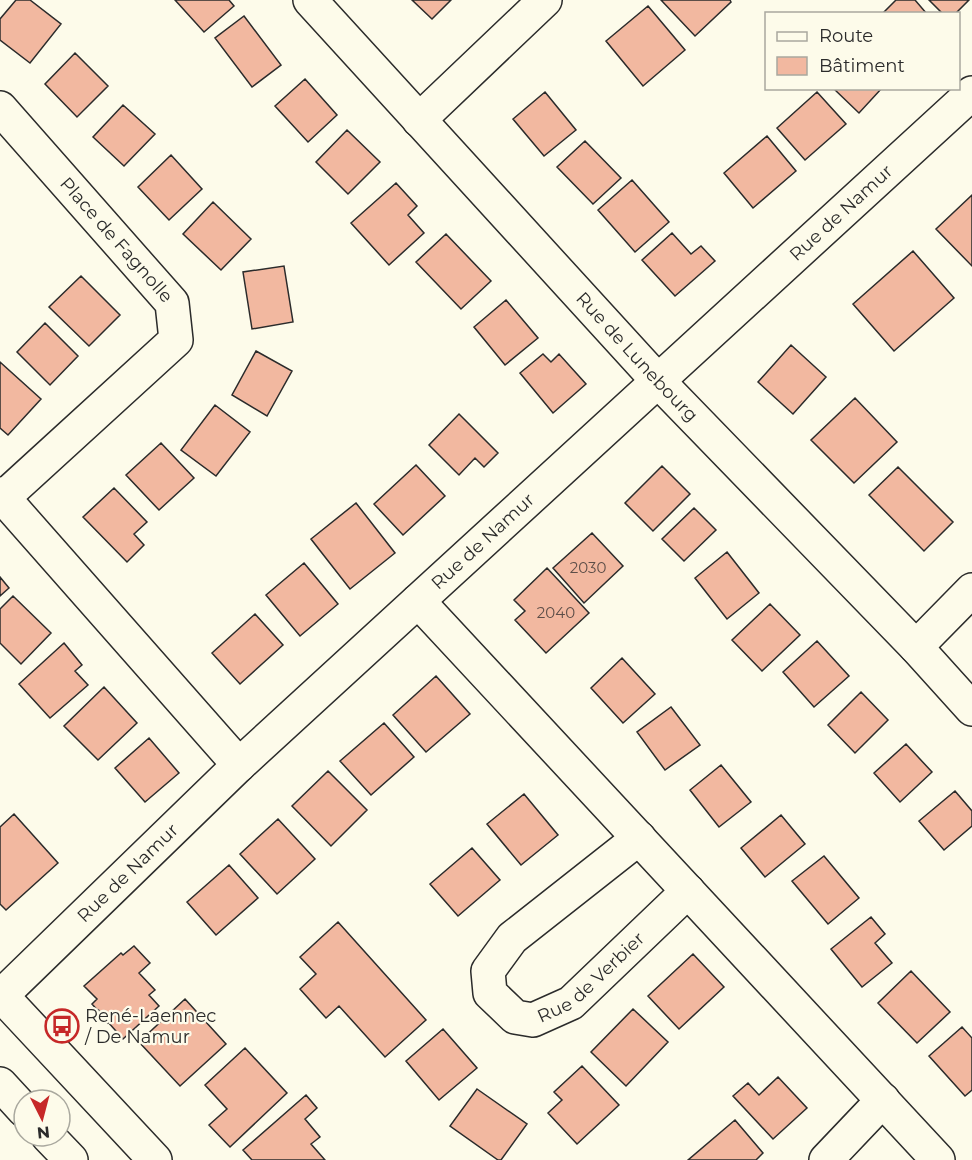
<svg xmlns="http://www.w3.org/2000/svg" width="972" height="1160" font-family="Montserrat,sans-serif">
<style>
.building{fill:#f2b8a0;stroke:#2b2b2b;stroke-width:1.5}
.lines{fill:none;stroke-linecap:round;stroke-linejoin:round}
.minor-casing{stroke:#2b2b2b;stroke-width:36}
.path{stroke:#6a6964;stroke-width:4;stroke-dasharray:4.5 3;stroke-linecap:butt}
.minor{stroke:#fdfbea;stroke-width:33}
.labels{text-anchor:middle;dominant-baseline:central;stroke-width:4.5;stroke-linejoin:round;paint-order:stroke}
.number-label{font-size:15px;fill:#5d4e48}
.street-label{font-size:18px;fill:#2b2b2b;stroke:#fdfbea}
.poi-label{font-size:18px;fill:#2b2b2b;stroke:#fdfbea;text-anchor:start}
</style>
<rect width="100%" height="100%" fill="#fdfbea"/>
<path class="building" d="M 16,0 L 30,0 L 61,24 L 30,63 L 0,40 L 0,19 Z
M 175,0 L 229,0 L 234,6 L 204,32 Z
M 412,0 L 451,0 L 432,19 Z
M 661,0 L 730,0 L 731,2 L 695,36 Z
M 896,0 L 915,0 L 927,14 L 882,14 Z
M 929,0 L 969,0 L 955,14 L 943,14 Z
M 648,6 L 685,50 L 643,86 L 606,41 Z
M 244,16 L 281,65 L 252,87 L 215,38 Z
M 75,53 L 108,86 L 77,117 L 45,84 Z
M 305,79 L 337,115 L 308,142 L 275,106 Z
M 833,88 L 882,88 L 859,113 Z
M 545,92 L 576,130 L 544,156 L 513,119 Z
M 817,92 L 846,124 L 805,160 L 777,128 Z
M 123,105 L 155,134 L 124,166 L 93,137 Z
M 347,130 L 380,162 L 348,194 L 316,162 Z
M 767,136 L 796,171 L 753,208 L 724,173 Z
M 585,141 L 621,178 L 593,204 L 557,167 Z
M 171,155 L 202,189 L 169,220 L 138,187 Z
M 632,180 L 669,222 L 635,252 L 598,210 Z
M 396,183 L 417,206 L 408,215 L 424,233 L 389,265 L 351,223 Z
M 972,195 L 972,266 L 936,229 Z
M 213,202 L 251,239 L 221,270 L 183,234 Z
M 672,233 L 691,254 L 701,246 L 715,261 L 675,296 L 642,260 Z
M 446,234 L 491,281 L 461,309 L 416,262 Z
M 913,251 L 954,298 L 894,351 L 853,304 Z
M 284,266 L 293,322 L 252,329 L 243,272 Z
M 81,276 L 120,315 L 89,346 L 49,307 Z
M 506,300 L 538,338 L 505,365 L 474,327 Z
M 45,323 L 78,356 L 50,385 L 17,352 Z
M 791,345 L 826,377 L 793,414 L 758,382 Z
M 256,351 L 292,371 L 267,416 L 232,395 Z
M 543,354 L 551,362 L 559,354 L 586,384 L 553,413 L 520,373 Z
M 0,362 L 41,399 L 8,435 L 0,428 Z
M 855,398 L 897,442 L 854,483 L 811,440 Z
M 215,405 L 250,432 L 216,476 L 181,450 Z
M 459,414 L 498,453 L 484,467 L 475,458 L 459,475 L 429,445 Z
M 161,443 L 194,478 L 159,510 L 126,475 Z
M 416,465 L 445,496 L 403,535 L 374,504 Z
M 662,466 L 690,494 L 653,531 L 625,503 Z
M 898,467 L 953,522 L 924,551 L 869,495 Z
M 114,488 L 147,522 L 134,534 L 144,545 L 127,562 L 83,517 Z
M 356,503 L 395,553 L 350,589 L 311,539 Z
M 694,508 L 716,530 L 684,561 L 662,539 Z
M 592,533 L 623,566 L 584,603 L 553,568 Z
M 727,552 L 759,593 L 727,619 L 695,578 Z
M 304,563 L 338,604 L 300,636 L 266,595 Z
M 547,568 L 589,613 L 546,653 L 515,620 L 525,611 L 514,600 Z
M 0,577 L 9,588 L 0,596 Z
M 13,596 L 51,633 L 21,664 L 0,643 L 0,609 Z
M 770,604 L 800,635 L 762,671 L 732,640 Z
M 255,614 L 283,645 L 240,684 L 212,653 Z
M 817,641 L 849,676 L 814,707 L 783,672 Z
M 64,643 L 82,665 L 75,671 L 88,685 L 50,718 L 19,684 Z
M 622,658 L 655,694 L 623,723 L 591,688 Z
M 436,676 L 470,714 L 426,752 L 393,715 Z
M 104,687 L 137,723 L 98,760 L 64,726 Z
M 861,692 L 888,720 L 855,753 L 828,725 Z
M 671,707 L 700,745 L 665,770 L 637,732 Z
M 384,723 L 414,757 L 371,795 L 340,761 Z
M 149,738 L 179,773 L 145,802 L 115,768 Z
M 906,744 L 932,772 L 900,802 L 874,773 Z
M 721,765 L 751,802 L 719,827 L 690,790 Z
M 328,771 L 367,810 L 331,846 L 292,806 Z
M 955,791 L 972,811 L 972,826 L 944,850 L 919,821 Z
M 524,794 L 558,835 L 521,865 L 487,824 Z
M 14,814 L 58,863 L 6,910 L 0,904 L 0,827 Z
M 781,815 L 805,844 L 765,877 L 741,848 Z
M 278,819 L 315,859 L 277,894 L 240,854 Z
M 472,848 L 500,880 L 458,916 L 430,884 Z
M 824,856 L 859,898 L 828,924 L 792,881 Z
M 229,865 L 258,898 L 216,935 L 187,902 Z
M 871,917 L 885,934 L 875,943 L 892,963 L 862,987 L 831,949 Z
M 338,922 L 426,1020 L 385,1057 L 339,1006 L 326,1018 L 300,989 L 316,974 L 300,957 Z
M 134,946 L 150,963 L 139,973 L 155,990 L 149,995 L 159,1006 L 123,1039 L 92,1004 L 97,999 L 84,986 L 121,953 L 123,955 Z
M 693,954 L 724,987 L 679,1029 L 648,996 Z
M 911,971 L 950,1012 L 917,1043 L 878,1003 Z
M 185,999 L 226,1044 L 180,1086 L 139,1042 Z
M 633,1009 L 668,1042 L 626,1086 L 591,1052 Z
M 962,1027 L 972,1038 L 972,1090 L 965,1096 L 929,1056 Z
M 443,1029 L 477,1068 L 439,1100 L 406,1061 Z
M 245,1048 L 287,1093 L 230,1147 L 209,1125 L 227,1109 L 205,1085 Z
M 582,1066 L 619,1105 L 577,1144 L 548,1113 L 562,1100 L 554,1092 Z
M 778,1077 L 807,1108 L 773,1139 L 733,1096 L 748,1083 L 759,1095 Z
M 477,1089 L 527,1124 L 501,1160 L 498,1160 L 450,1126 Z
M 306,1095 L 317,1108 L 305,1119 L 320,1137 L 311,1144 L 325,1160 L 252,1160 L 243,1150 Z
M 735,1120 L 763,1153 L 756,1160 L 688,1160 Z"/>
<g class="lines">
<defs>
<g id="minor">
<path id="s1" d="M 310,0 L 658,381 L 916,647 L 972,709"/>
<path id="s2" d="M 0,108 L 172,303 L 176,340 L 3,498"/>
<path d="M 419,120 L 545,0"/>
<path d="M 0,494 L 239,765"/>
<path d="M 418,601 L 938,1160"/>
<path d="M 916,647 L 972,590"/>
<path id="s3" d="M 639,838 L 512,938 L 488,971 L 490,993 L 515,1017 L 533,1020 L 571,1003 L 688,891"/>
<path d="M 0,994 L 155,1160"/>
<path id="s4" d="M 0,997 L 239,765 L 972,93"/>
<path d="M 0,1084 L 24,1110"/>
<path d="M 48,1136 L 71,1160"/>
<path d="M 826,1160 L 883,1100"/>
</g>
</defs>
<use href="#minor" class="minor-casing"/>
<path class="path" d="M 97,1010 L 109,1023"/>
<use href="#minor" class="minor"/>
</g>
<defs>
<symbol id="bus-ring" viewBox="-11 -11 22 22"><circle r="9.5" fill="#fdfbea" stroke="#c62828" stroke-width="1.5"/><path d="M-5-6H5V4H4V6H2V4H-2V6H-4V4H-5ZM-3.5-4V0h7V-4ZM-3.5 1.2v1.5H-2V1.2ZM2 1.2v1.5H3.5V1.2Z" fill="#c62828"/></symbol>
</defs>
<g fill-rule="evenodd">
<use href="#bus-ring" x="43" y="1007" width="38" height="38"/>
</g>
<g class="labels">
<g class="number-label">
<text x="588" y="567">2030</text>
<text x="556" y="612">2040</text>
</g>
<g class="street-label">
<text stroke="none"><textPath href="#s4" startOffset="1150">Rue de Namur</textPath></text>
<text stroke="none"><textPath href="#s2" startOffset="176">Place de Fagnolle</textPath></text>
<text stroke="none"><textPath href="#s1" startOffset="484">Rue de Lunebourg</textPath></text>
<text stroke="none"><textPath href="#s4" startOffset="664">Rue de Namur</textPath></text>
<text stroke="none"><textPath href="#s4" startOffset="178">Rue de Namur</textPath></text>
<text stroke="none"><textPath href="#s3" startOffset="350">Rue de Verbier</textPath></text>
</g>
<g class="poi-label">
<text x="85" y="1016">René-Laennec<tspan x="85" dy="21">/ De Namur</tspan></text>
</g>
</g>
<rect x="765" y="12" width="195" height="78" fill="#fdfbea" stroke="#a9a89e" stroke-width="1.5"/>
<rect x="777" y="32" width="30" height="9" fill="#fdfbea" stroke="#a9a89e" stroke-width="1.5"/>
<text x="819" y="42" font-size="18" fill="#2b2b2b">Route</text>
<rect x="777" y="57" width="30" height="18" fill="#f2b8a0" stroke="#a9a89e" stroke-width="1.5"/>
<text x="819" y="72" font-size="18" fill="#2b2b2b">Bâtiment</text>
<g transform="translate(42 1118) rotate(174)"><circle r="28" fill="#fdfbea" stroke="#a9a89e" stroke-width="1.5"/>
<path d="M0-4.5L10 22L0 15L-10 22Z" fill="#c62828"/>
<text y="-9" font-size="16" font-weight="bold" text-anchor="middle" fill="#2b2b2b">N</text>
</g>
</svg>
